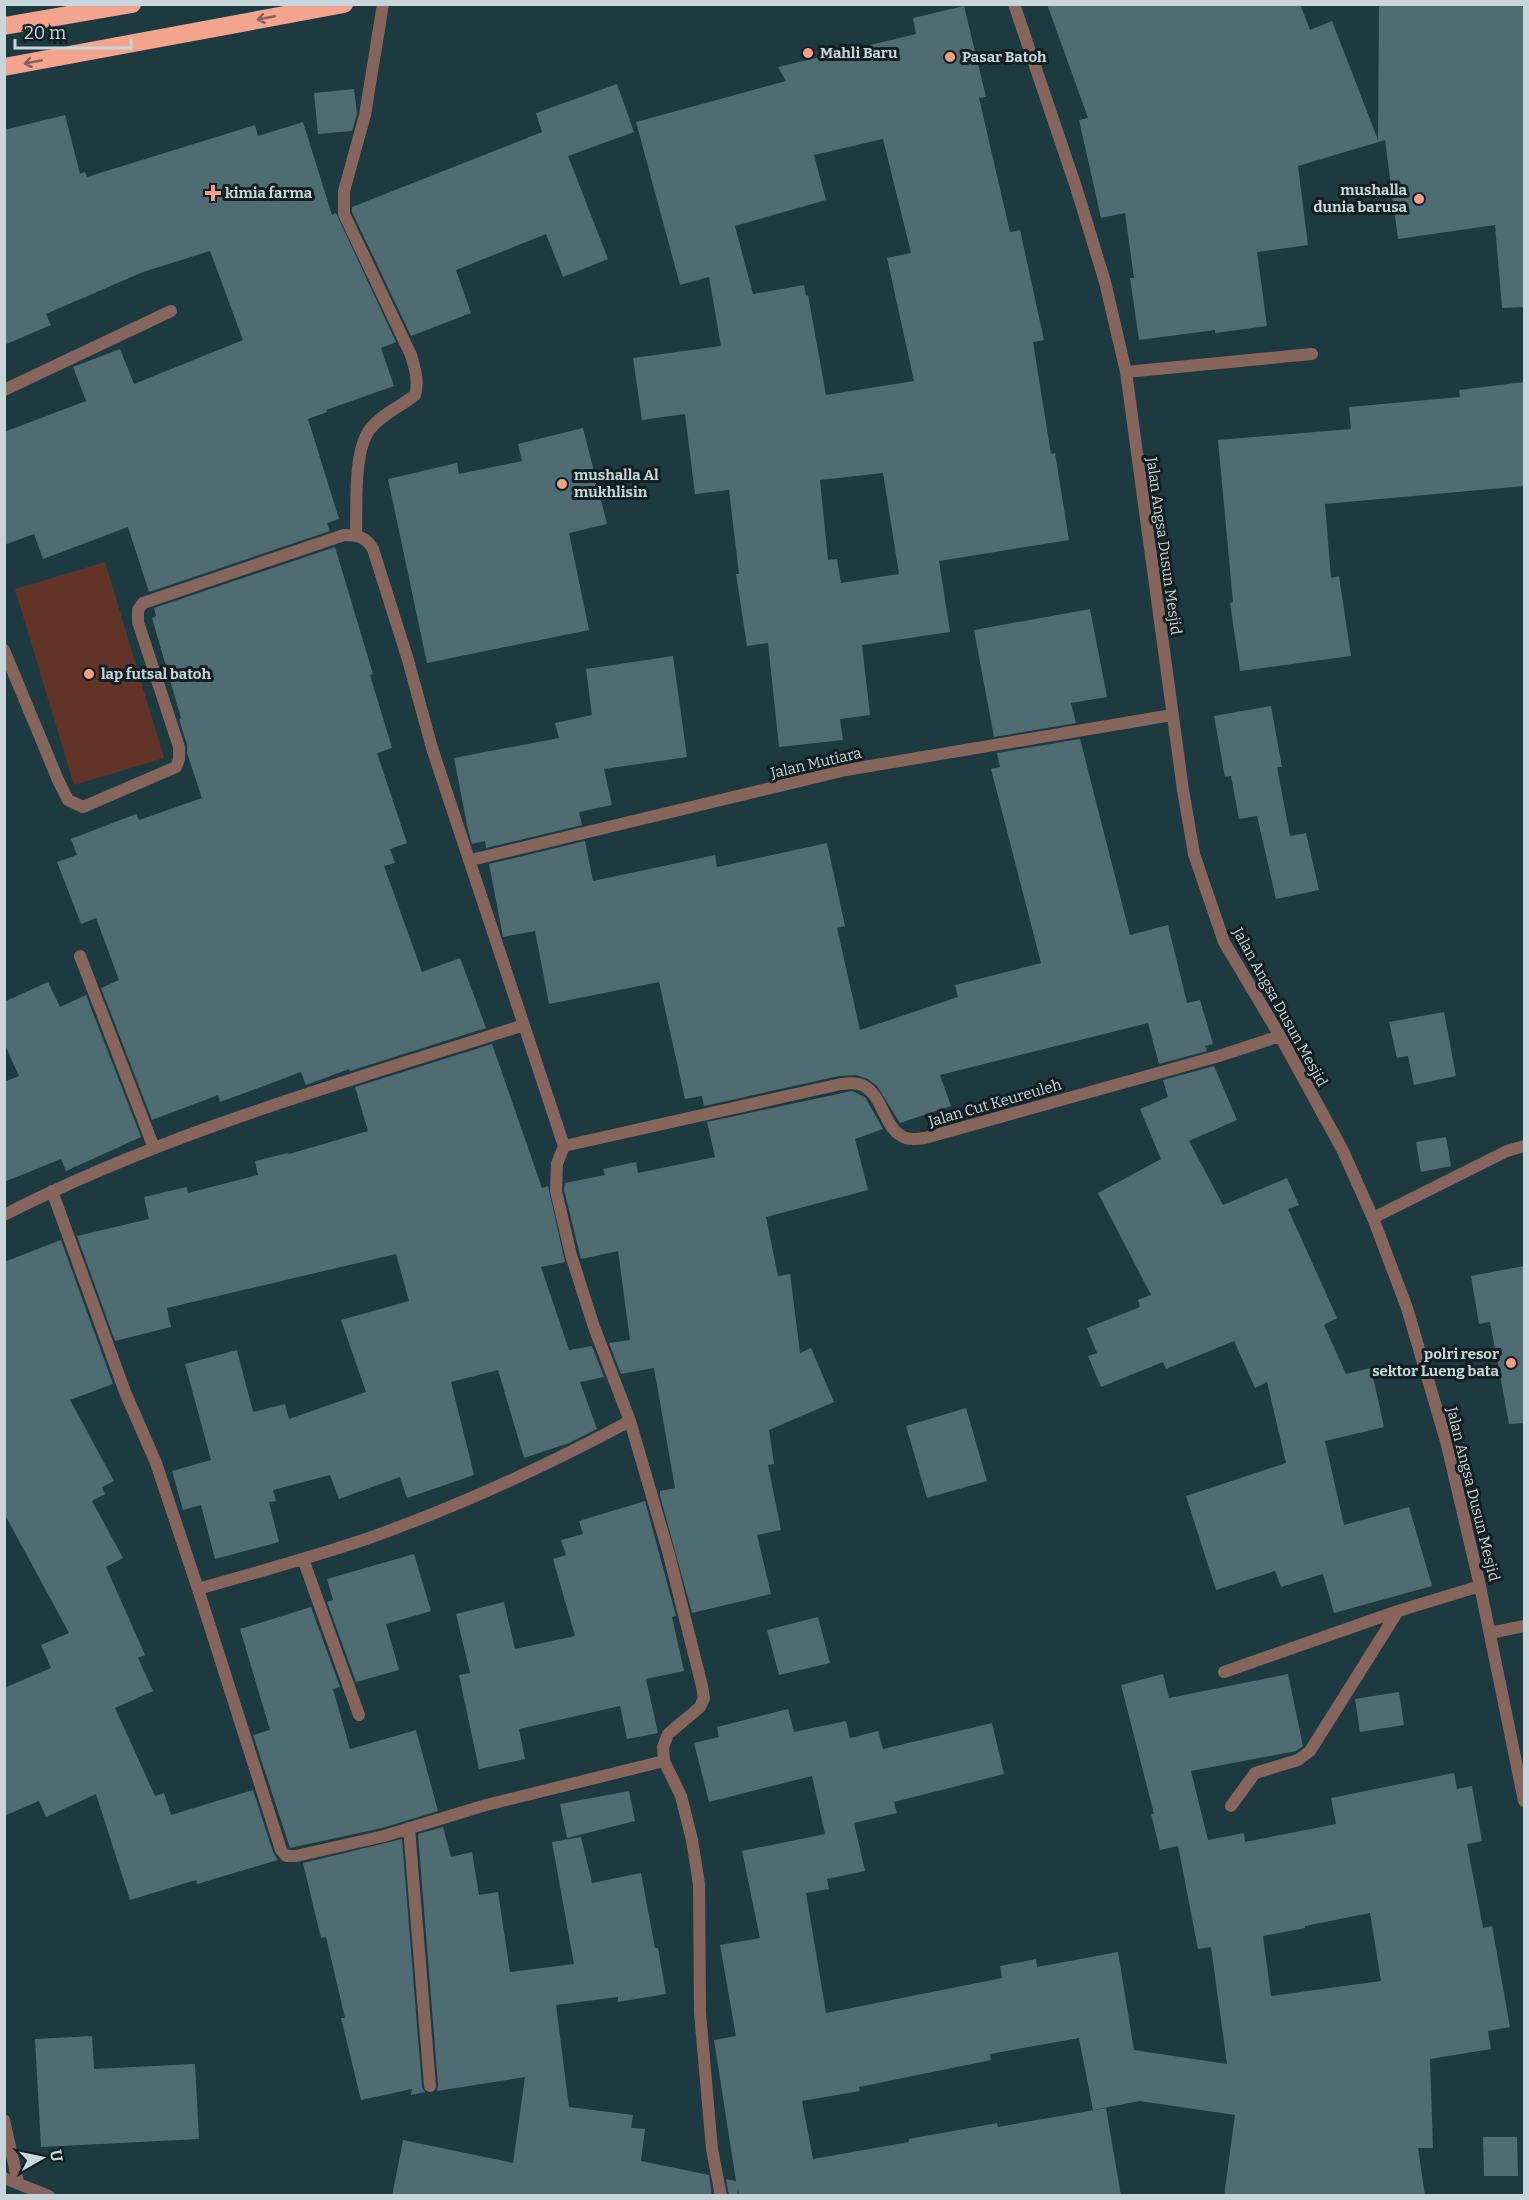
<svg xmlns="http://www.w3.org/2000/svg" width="1529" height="2200" font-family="Bitter,serif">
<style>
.green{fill:#623428}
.building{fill:#4f6c73;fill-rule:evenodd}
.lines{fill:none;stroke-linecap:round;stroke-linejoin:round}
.lane{stroke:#85655c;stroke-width:12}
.street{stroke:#85655c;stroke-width:12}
.highway{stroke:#f2a48f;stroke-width:18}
.oneway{stroke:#826258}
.poi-dot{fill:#f49e87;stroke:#131f22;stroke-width:2}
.labels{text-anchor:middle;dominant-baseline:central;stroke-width:6;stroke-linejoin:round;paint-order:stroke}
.poi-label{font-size:15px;font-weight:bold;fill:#c6d6da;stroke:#131f22;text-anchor:start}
.street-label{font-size:15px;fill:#c6d6da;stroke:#131f22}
</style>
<rect width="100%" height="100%" fill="#1e3a41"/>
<path class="green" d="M 105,562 L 164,758 L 74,785 L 15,589 Z"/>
<path class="building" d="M 1047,4 L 1300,4 L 1310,30 L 1332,21 L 1378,140 L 1379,4 L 1524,4 L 1524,307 L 1502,308 L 1495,225 L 1398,239 L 1385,140 L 1298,166 L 1308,245 L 1257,252 L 1267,326 L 1215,333 L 1215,330 L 1139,340 L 1130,278 L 1134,278 L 1125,213 L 1101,218 L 1079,120 L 1088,118 Z
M 964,6 L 986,97 L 979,98 L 1010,232 L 1020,230 L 1044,340 L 1033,342 L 1051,454 L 1055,453 L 1069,540 L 939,561 L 950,632 L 862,645 L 870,715 L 840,719 L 843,740 L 779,747 L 768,643 L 747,646 L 736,574 L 739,574 L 729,490 L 695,494 L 685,414 L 642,420 L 633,358 L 721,346 L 709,277 L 680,285 L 636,122 L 786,81 L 778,67 L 916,34 L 913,18 ZM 883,139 L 911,253 L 887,258 L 914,381 L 826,395 L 808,295 L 806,296 L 804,285 L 753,294 L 735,226 L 826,200 L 814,155 ZM 883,473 L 899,574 L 841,583 L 837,559 L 828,560 L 820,480 Z
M 617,84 L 634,132 L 568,156 L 608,259 L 563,277 L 546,234 L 456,270 L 471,313 L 411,336 L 352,212 L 352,207 L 542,132 L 536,113 Z
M 354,89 L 357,114 L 352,131 L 318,134 L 314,93 Z
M 65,115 L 80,174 L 85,172 L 87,177 L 255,125 L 258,136 L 303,122 L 332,215 L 336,213 L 396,342 L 381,348 L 394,386 L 326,410 L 327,412 L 308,419 L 339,519 L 327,523 L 330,531 L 149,592 L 128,527 L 43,559 L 34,534 L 4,545 L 4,432 L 86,401 L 73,367 L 120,349 L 134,384 L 243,340 L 210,251 L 143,272 L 46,314 L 51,325 L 4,345 L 4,130 Z
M 1524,382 L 1524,486 L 1325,504 L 1331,578 L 1339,576 L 1351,656 L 1240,671 L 1230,603 L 1233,602 L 1218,440 L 1351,429 L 1349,407 L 1460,397 L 1459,390 Z
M 583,428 L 607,524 L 569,533 L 589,630 L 427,663 L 388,479 L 457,463 L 459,474 L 522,461 L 518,444 Z
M 335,547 L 373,674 L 370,675 L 392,748 L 377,753 L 407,843 L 390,849 L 395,863 L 384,866 L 422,972 L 460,958 L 486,1028 L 350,1071 L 349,1069 L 306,1085 L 301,1072 L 220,1102 L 218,1095 L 152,1120 L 101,988 L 119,980 L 96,918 L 81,924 L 57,862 L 77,855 L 71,839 L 136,814 L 139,820 L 202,798 L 187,753 L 187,745 L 179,719 L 181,718 L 152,618 L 156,616 L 154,608 Z
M 1090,609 L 1107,697 L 1071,703 L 1076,723 L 994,737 L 974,630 Z
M 673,656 L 687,757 L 604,769 L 612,805 L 579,812 L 582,825 L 486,848 L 485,841 L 472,844 L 468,830 L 454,758 L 559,738 L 555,723 L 592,715 L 586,669 Z
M 1271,706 L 1282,767 L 1277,767 L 1290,836 L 1306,833 L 1319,890 L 1276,899 L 1257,816 L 1239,819 L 1231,776 L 1225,777 L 1214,716 Z
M 1080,739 L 1130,935 L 1168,925 L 1187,1003 L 1200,1000 L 1213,1044 L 1205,1046 L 1207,1051 L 1159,1064 L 1148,1023 L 940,1075 L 951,1106 L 900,1123 L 877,1086 L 868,1079 L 856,1075 L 839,1076 L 704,1106 L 702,1096 L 685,1099 L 659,982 L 549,1004 L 535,931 L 503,937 L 489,864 L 585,841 L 593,881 L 715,855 L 717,867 L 827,843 L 845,926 L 837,928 L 860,1030 L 958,997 L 955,985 L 1041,963 L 991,769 L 1000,767 L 997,753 Z
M 48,982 L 60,1007 L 86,995 L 141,1137 L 66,1171 L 61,1159 L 4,1182 L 4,1082 L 19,1076 L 4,1043 L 4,1002 Z
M 1444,1012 L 1456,1076 L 1414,1085 L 1408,1056 L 1397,1058 L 1389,1022 Z
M 492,1044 L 542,1188 L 548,1186 L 565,1262 L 541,1267 L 569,1350 L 592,1346 L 604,1377 L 580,1382 L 597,1429 L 569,1443 L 524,1458 L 498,1370 L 451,1382 L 474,1475 L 407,1498 L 400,1477 L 339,1499 L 330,1475 L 273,1490 L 276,1501 L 269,1502 L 279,1542 L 215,1559 L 201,1505 L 183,1510 L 172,1471 L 211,1460 L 185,1364 L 237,1350 L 253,1412 L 285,1404 L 289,1419 L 366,1392 L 341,1320 L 409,1301 L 396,1254 L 167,1308 L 171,1327 L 115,1341 L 77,1236 L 149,1219 L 144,1197 L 187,1187 L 188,1193 L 258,1175 L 255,1161 L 288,1153 L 289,1154 L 368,1131 L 355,1087 Z
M 1214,1066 L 1237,1120 L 1189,1141 L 1223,1205 L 1287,1178 L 1299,1205 L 1288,1209 L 1337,1318 L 1324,1325 L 1346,1374 L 1371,1368 L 1384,1427 L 1325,1441 L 1344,1525 L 1409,1507 L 1432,1586 L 1334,1613 L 1323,1574 L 1281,1587 L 1275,1571 L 1216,1590 L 1186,1496 L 1286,1463 L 1267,1382 L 1255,1388 L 1234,1341 L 1166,1369 L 1163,1362 L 1101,1387 L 1088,1356 L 1097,1353 L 1087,1328 L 1140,1307 L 1138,1300 L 1151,1295 L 1098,1193 L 1161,1159 L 1140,1109 L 1168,1097 L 1163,1080 Z
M 852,1091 L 865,1097 L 883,1129 L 855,1139 L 868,1190 L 766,1217 L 778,1276 L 790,1274 L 800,1353 L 811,1348 L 834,1402 L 769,1430 L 774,1464 L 768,1465 L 781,1530 L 757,1535 L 771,1594 L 692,1613 L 660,1496 L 660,1491 L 675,1488 L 654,1368 L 621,1374 L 609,1343 L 630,1340 L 618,1251 L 581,1259 L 564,1190 L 565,1183 L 605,1175 L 603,1169 L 636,1162 L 638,1173 L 715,1157 L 707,1122 Z
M 1446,1137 L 1451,1166 L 1421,1172 L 1416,1142 Z
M 61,1240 L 113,1384 L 70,1400 L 114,1481 L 102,1487 L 105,1494 L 92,1501 L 123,1558 L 106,1567 L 145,1655 L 138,1658 L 153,1691 L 115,1708 L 155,1796 L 164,1793 L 171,1815 L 253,1790 L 273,1852 L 278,1860 L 197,1884 L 196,1880 L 130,1900 L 96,1794 L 46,1817 L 39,1801 L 4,1816 L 4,1688 L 51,1668 L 41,1645 L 69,1633 L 4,1513 L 4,1262 Z
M 1524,1266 L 1524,1423 L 1509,1424 L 1490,1322 L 1479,1324 L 1471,1276 Z
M 966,1408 L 987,1481 L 927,1498 L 906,1426 Z
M 645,1501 L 676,1616 L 672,1617 L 684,1671 L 646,1679 L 658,1733 L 627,1739 L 620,1706 L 519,1729 L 525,1759 L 479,1769 L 459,1675 L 470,1673 L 456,1614 L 504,1602 L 515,1649 L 575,1636 L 553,1559 L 566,1555 L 561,1540 L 583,1534 L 579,1521 Z
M 414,1554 L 431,1611 L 386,1624 L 399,1670 L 356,1682 L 327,1602 L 333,1600 L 327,1579 Z
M 311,1607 L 340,1687 L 333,1689 L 350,1749 L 416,1730 L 438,1811 L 382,1828 L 290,1848 L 253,1735 L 270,1730 L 240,1629 Z
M 818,1617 L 830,1663 L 779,1675 L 767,1630 Z
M 1163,1674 L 1169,1698 L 1288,1674 L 1303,1746 L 1296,1751 L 1191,1771 L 1208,1840 L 1244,1833 L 1245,1842 L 1336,1824 L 1331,1798 L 1454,1773 L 1457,1789 L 1472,1786 L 1482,1841 L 1467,1844 L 1483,1928 L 1492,1926 L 1510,2027 L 1488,2031 L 1491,2049 L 1430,2059 L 1433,2148 L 1418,2148 L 1425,2196 L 1224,2196 L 1235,2115 L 1140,2101 L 1093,2110 L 1079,2038 L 990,2054 L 991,2060 L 859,2087 L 860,2091 L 802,2101 L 813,2159 L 909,2142 L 909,2139 L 997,2123 L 998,2127 L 1106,2108 L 1121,2196 L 739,2196 L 738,2189 L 737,2196 L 729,2196 L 726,2179 L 736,2181 L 714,2040 L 736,2036 L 720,1945 L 760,1938 L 742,1851 L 825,1834 L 812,1776 L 709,1802 L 694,1743 L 719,1737 L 717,1727 L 788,1709 L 794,1732 L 846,1721 L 850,1738 L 878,1731 L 883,1749 L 992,1723 L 1004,1774 L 894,1802 L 897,1813 L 854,1823 L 865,1871 L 827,1879 L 829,1889 L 806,1893 L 826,2013 L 1002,1978 L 1000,1966 L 1036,1959 L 1037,1967 L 1118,1952 L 1134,2050 L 1227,2064 L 1211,1947 L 1198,1949 L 1178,1846 L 1160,1850 L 1151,1814 L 1154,1814 L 1121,1685 ZM 1370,1913 L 1381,1981 L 1271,1996 L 1263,1936 L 1305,1928 L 1305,1926 Z
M 1399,1692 L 1404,1725 L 1360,1732 L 1355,1699 Z
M 629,1791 L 635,1821 L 567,1838 L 560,1804 Z
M 443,1827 L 451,1857 L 472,1852 L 479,1895 L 498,1892 L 510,1972 L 574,1964 L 552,1842 L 581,1837 L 592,1883 L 641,1873 L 655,1948 L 658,1948 L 666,1994 L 618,2002 L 618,1997 L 556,2005 L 569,2107 L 633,2115 L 631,2128 L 645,2129 L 641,2161 L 709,2175 L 712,2196 L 392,2196 L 403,2140 L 513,2163 L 525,2077 L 437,2091 L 438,2085 L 418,1834 Z
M 402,1839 L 422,2087 L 425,2092 L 411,2095 L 412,2089 L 361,2100 L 341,2018 L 345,2018 L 326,1937 L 321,1938 L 303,1863 Z
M 92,2036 L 94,2069 L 195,2064 L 199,2139 L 41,2147 L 35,2039 Z
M 1483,2137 L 1517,2137 L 1518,2176 L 1484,2176 Z"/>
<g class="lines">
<path class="lane" d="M 1126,372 L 1312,354
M 1373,1218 L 1507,1151 L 1524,1146
M 1224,1672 L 1398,1611 L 1480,1586
M 1231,1806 L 1255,1773 L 1298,1760 L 1310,1751 L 1398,1611"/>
<path class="street" d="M 1014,4 L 1076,187 L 1105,282 L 1126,372 L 1183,790 L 1194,854 L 1224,942 L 1280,1036 L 1342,1149 L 1373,1218 L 1407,1308 L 1446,1441 L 1480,1586 L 1524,1801
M 4,390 L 171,311
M 356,535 C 357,506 353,452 370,429 C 382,414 400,407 415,395 C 419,381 415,369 411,355 L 344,214 L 344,191 L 365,115 L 383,4
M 4,650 L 58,780 L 68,800 L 83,807 L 176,767 L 179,759 L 179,747 L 138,622 L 138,610 L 143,603 L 344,535 C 358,535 366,537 373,549 L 408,660 L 432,748 L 564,1146 L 557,1164 L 556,1191 L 571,1255 L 594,1327 L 630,1421 L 668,1551 L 702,1686 L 704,1698 L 700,1707 L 668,1734 L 663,1747 L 664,1761 L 681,1796 L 692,1840 L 699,1884 L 700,2013 L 712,2149 L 721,2196
M 471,860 L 846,770 L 1172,715
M 80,956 L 154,1148
M 564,1146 L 841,1084 C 848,1083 857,1082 864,1086 C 884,1097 884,1131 906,1138 C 912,1140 919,1139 925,1138 L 1219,1056 L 1280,1036
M 52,1191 L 125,1392 L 156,1463 L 198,1589 L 281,1850 L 286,1856 L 296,1856 L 384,1836 L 486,1805 L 664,1761
M 4,1215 C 168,1131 350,1081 524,1025
M 303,1559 L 359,1715
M 198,1589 C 255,1573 313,1557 369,1538 C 459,1506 546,1466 630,1421
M 1490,1633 L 1524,1626
M 409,1828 L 430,2086
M 4,2120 L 18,2182
M 4,2178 L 49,2196"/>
<path class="highway" d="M 4,26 L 132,4
M 4,67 L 344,4"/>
</g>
<defs><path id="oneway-shaft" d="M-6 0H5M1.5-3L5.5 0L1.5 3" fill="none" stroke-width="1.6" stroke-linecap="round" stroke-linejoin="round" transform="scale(1.5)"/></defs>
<g class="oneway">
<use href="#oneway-shaft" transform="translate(266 18) rotate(169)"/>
<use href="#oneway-shaft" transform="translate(33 62) rotate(169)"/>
</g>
<g class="poi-dot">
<circle cx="808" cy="53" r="6"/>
<circle cx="950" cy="57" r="6"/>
<path d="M210 184h6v6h6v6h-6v6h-6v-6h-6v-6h6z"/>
<circle cx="1419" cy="199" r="6"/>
<circle cx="562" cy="484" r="6"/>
<circle cx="89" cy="674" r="6"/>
<circle cx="1511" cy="1363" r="6"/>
</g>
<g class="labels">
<g class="poi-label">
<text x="820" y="53">Mahli Baru</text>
<text x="962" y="57">Pasar Batoh</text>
<text x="1407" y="190" text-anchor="end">mushalla<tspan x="1407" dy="17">dunia barusa</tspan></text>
<text x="225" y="193">kimia farma</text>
<text x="574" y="475">mushalla Al<tspan x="574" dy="17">mukhlisin</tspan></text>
<text x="101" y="674">lap futsal batoh</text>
<text x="1499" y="1354" text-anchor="end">polri resor<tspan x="1499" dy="17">sektor Lueng bata</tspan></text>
</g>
<g class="street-label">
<text transform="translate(1164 546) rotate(82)">Jalan Angsa Dusun Mesjid</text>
<text transform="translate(816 763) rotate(-13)">Jalan Mutiara</text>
<text transform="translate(1280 1007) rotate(61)">Jalan Angsa Dusun Mesjid</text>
<text transform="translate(995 1103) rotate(-16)">Jalan Cut Keureuleh</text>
<text transform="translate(1473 1494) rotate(76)">Jalan Angsa Dusun Mesjid</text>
</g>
</g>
<rect width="1529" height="2200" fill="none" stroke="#c6d6da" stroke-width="12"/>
<g transform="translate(42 2158) rotate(81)" stroke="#131f22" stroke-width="4.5" paint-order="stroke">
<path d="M0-4.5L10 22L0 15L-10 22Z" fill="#c6d6da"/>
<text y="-9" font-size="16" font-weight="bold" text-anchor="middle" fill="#c6d6da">U</text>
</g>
<path d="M15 39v9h116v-9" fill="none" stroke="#c6d6da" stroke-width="3"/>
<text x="24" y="39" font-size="18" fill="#c6d6da" stroke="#131f22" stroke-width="4.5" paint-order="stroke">20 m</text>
</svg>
